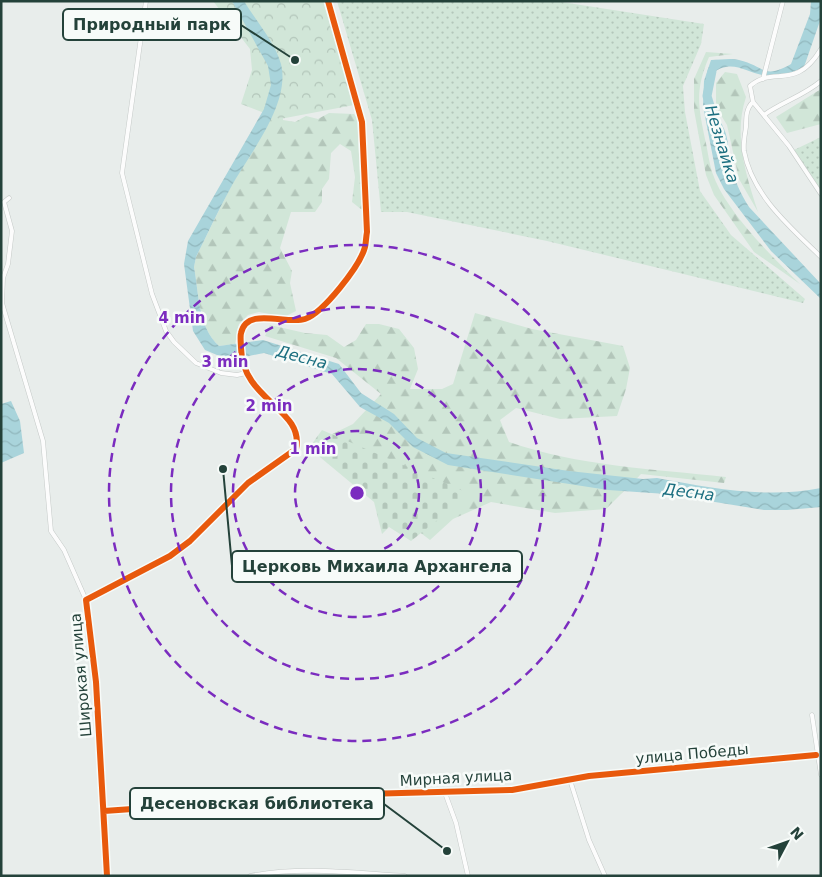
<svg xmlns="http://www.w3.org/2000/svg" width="822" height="877" font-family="'DejaVu Sans',sans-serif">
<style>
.grass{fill:url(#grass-dots)}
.forest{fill:url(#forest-firs)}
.cemetery{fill:url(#cemetery-stones)}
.park{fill:url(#park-crowns)}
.water{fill:url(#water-waves)}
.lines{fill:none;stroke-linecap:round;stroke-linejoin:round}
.river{stroke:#a9d4db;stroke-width:9}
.street-casing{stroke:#c5cac8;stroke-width:5}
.street{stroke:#fcfcfc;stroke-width:4}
.cycleway-casing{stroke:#f7fbf9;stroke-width:9}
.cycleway{stroke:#e8590c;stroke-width:6}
.ring{fill:none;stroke:#7b2cbf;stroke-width:2.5;stroke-dasharray:9 6}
.labels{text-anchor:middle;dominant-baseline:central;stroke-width:5;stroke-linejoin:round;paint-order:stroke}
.street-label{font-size:15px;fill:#24423a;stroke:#f7fbf9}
.water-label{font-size:16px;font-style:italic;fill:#1c6f80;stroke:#f7fbf9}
.centre{fill:#7b2cbf;stroke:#f7fbf9;stroke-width:2.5}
.ring-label{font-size:15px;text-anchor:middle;font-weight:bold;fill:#7b2cbf;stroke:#f7fbf9;stroke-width:5;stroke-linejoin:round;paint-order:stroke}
.leader{fill:none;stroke:#24423a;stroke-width:2}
.callout-dot{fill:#24423a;stroke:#f7fbf9;stroke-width:2}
.callout{fill:#f7fbf9;stroke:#24423a;stroke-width:2}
.callout-label{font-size:16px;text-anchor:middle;font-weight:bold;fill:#24423a}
</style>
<defs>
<pattern id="grass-dots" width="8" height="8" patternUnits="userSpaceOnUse" patternTransform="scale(1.25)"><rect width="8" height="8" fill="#d1e6d8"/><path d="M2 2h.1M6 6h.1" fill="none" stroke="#b3c6ba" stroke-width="1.8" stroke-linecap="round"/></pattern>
<pattern id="forest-firs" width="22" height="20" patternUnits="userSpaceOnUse" patternTransform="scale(1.25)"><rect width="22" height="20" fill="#d1e6d8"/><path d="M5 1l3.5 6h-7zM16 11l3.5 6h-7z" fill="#b3c6ba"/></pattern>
<pattern id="cemetery-stones" width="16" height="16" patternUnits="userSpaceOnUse" patternTransform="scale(1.25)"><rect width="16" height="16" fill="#d1e6d8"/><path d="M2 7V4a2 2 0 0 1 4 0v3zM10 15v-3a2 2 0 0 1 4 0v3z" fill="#b3c6ba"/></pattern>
<pattern id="park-crowns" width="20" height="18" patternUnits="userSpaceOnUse" patternTransform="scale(1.25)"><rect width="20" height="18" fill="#d1e6d8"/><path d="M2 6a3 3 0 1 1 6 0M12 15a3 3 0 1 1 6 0" fill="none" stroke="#b3c6ba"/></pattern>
<pattern id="water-waves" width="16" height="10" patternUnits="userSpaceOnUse" patternTransform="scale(1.25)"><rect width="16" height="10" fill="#a9d4db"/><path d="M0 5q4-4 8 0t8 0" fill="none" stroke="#91b7bd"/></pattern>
</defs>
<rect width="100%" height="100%" fill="#e8edeb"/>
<path class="grass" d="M 337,1 L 555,1 L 704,24 L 701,44 L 683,86 L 685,112 L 700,191 L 731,235 L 805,299 L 803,303 L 547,241 L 407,212 L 381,212 L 372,120 Z
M 821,137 L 821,197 L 794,150 Z"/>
<path class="forest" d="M 706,52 L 733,54 L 709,57 C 695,90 698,105 705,139 C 708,151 709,165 714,177 C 727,212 773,258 800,284 L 754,252 L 714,195 L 706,175 L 694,110 L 694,79 Z
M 725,72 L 737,74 L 746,97 C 733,136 746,175 758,212 L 739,179 L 727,125 L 716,107 L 716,83 Z
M 821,89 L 821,124 L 787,133 L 776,117 Z
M 283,108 L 283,120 L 295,122 L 306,116 L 318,119 L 329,113 L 354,114 L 357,118 L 362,210 L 352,202 L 355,177 L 351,151 L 340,144 L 331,153 L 329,179 L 322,189 L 322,202 L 315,212 L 291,212 L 280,248 L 292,271 L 290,283 L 296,311 L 284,317 L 259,312 L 248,315 L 239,324 L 235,344 L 219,346 C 198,327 199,294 194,267 L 196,257 L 230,188 L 273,114 Z
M 475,313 L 532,329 L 623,346 L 630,368 L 626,389 L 617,416 L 560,419 L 516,408 L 500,420 L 509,442 C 578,466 653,469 726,477 L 724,483 L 641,474 L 606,509 L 555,513 L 491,502 L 453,519 L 430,540 L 389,509 L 322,439 L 353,424 L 381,394 L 336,358 L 265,336 L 270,325 L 305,333 L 327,335 L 344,347 L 356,340 L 366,324 L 379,324 L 399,329 L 414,348 L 418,369 L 410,389 L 442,389 L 453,384 Z"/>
<path class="cemetery" d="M 322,430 L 470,494 L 411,541 L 389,527 L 382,534 L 374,502 L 309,448 Z"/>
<path class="park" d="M 213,1 L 323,1 L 354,105 L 280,119 L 241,104 L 252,70 L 250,49 Z"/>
<path class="water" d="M 232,1 L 244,1 C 256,21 275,42 281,64 C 291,105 248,155 230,189 C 218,211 207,235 196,257 L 194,267 C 199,294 198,327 219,346 L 263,340 L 339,364 L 361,393 L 394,414 L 417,438 L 446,453 L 569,471 L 643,479 L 657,478 C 710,488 768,499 821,488 L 821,507 L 787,510 L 764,510 L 666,494 L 608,490 L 448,465 L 413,447 L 389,423 L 360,407 L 332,374 L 264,353 L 229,360 L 205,350 L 193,331 L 184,264 L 188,241 L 264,109 L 271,85 L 268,66 Z
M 811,1 L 821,1 L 821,18 L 804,67 C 793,72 782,77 770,76 C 745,75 734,56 710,75 C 704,110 712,101 724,129 C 729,139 728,153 731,164 C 734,179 740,193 749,207 L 821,284 L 821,299 L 771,251 L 724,189 L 716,173 L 703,106 L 704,81 L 711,60 C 720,60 731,58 739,60 C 765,66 763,80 791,64 L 810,14 Z
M 11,401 L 20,421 L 24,453 L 1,463 L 1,404 Z"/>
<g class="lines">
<path class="river" d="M 712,71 L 707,96 L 714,119"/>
<defs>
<path id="street" d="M 146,1 L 122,173 L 152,294 L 166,331 L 174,342 L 196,363 L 221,373 L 237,375 L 246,373
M 821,49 C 795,92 774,65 750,86 L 753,102 L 789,146 L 821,194
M 763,79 L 783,1
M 753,102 C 746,108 746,118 746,127 C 745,134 743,143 744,151 C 752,195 790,227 821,257
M 764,115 C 782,102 803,96 821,81
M 9,198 L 4,202 L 12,231 L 8,264 L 3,278 L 2,303 L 43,441 L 51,531 L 64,550 L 86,600
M 812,715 L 821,775
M 570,780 L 589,840 L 605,876
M 445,793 L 456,823 L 468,876
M 104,811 L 329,795 L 512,790 L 589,776 L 816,755
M 107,876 L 96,682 L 86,600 L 170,556 L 190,541 L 248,483 L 296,449 C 305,409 242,401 241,348 C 241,344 240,337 241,333 C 247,306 286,325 305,319 C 323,313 360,266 365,247 C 366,243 366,237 367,232 L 362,122 L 328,1
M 250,876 C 301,866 354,873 405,876"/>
</defs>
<use href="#street" class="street-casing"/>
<use href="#street" class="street"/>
<defs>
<path id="cycleway" d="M 104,811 L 329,795 L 512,790 L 589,776 L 816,755
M 107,876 L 96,682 L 86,600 L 170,556 L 190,541 L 248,483 L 296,449 C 305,409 242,401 241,348 C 241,344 240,337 241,333 C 247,306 286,325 305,319 C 323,313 360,266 365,247 C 366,243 366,237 367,232 L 362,122 L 328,1"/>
</defs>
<use href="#cycleway" class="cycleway-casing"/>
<use href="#cycleway" class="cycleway"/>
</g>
<g class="ring">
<circle cx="357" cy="493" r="62"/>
<circle cx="357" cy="493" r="124"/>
<circle cx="357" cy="493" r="186"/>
<circle cx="357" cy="493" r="248"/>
</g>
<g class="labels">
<g class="street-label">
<text transform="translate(81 675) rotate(-95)">Широкая улица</text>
<text transform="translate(692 754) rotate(-5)">улица Победы</text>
<text transform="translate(456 778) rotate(-3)">Мирная улица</text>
</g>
<g class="water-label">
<text transform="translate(722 144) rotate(73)">Незнайка</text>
<text transform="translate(302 357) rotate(15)">Десна</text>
<text transform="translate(689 492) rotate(7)">Десна</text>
</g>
</g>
<circle cx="357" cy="493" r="8" class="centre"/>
<g class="ring-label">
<text x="182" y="323">4 min</text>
<text x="225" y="367">3 min</text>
<text x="269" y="411">2 min</text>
<text x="313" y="454">1 min</text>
</g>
<path class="leader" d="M295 60L241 25M223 469L232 566M447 851L384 804"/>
<g class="callout-dot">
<circle cx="295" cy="60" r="5"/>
<circle cx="223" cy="469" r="5"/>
<circle cx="447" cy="851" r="5"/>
</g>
<g class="callout">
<rect x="63" y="9" width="178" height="31" rx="5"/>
<rect x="232" y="551" width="290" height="31" rx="5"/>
<rect x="130" y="788" width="254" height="31" rx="5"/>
</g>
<g class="callout-label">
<text x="152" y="30">Природный парк</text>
<text x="377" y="572">Церковь Михаила Архангела</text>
<text x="257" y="809">Десеновская библиотека</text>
</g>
<rect width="822" height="877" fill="none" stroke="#24423a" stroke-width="5"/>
<g transform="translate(787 842) rotate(49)" stroke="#f7fbf9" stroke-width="4" paint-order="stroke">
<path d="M0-4L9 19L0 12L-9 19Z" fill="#24423a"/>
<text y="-8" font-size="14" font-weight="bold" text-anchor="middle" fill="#24423a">N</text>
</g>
</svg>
